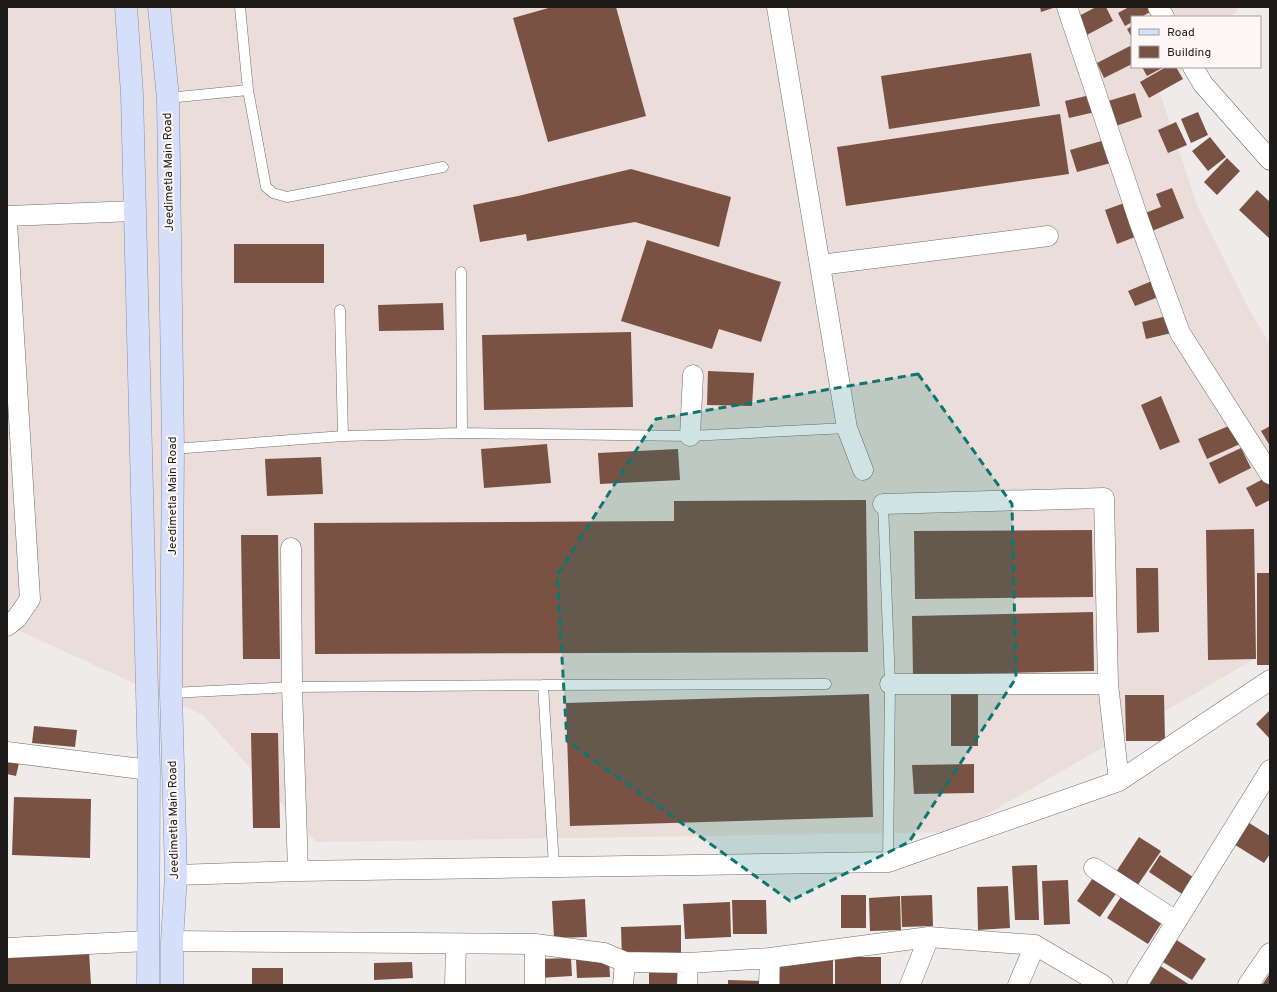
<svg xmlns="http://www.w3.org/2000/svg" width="1277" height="992" font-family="Overpass,sans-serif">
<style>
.built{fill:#ebdeda}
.building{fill:#7a5244}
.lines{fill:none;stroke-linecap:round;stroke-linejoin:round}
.lane-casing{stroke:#706d6b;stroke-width:11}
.street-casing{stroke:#706d6b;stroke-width:21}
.primary-casing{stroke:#848caa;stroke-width:23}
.lane{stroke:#fff;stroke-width:10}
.street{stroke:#fff;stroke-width:20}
.primary{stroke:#d6dffa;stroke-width:22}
.marked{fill:#0f766e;fill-opacity:0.2;stroke:#0f766e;stroke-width:3;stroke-dasharray:8 5;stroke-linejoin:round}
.labels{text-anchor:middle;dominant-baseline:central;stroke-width:4;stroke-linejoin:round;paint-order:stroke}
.street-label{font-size:12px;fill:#1d1b1a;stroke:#fdf8f7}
</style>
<rect width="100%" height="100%" fill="#efebea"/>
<path class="built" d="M 7,7 L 1240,7 L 1231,17 L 1132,17 L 1132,67 L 1185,67 L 1160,93 L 1197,205 L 1251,313 L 1270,344 L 1270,650 L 957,832 L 316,842 L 203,715 L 7,625 Z"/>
<path class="building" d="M 552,7 L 616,7 L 646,116 L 548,142 L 513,18 Z
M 1040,7 L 1056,7 L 1041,12 Z
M 1096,7 L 1106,7 L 1113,21 L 1085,36 L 1075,18 Z
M 1129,7 L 1150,7 L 1152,11 L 1141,17 L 1132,17 L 1132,22 L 1125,26 L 1118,13 Z
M 1132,26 L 1132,38 L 1127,29 Z
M 1130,46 L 1132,50 L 1132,64 L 1104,78 L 1097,63 Z
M 1031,53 L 1040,106 L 889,129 L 881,76 Z
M 1142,67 L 1164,67 L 1147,76 Z
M 1166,67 L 1176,67 L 1183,79 L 1149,98 L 1140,82 Z
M 1135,93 L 1142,117 L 1116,126 L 1108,101 Z
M 1090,95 L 1095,112 L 1069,118 L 1065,101 Z
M 1198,112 L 1208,135 L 1191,143 L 1181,119 Z
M 1060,114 L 1069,174 L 846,206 L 837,147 Z
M 1176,122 L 1187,145 L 1168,153 L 1158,130 Z
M 1210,137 L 1226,157 L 1208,171 L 1192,151 Z
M 1105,140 L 1111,163 L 1077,172 L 1070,150 Z
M 1227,158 L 1240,171 L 1217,195 L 1204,182 Z
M 631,169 L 731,197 L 719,247 L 635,222 L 527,241 L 526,234 L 480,242 L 473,205 L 518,196 Z
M 1172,188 L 1184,218 L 1152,231 L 1145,213 L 1161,207 L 1156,194 Z
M 1257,190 L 1270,202 L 1270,239 L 1239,210 Z
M 1127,202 L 1140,235 L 1117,244 L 1105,210 Z
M 647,240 L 781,282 L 761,342 L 719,329 L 712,349 L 621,321 Z
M 234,244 L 324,244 L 324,283 L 234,283 Z
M 1154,280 L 1161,296 L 1135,306 L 1128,291 Z
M 443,303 L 444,330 L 379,331 L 378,305 Z
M 1171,315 L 1176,332 L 1146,339 L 1142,322 Z
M 631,332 L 633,407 L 484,410 L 482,335 Z
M 708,371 L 754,373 L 752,406 L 707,405 Z
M 1161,396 L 1180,442 L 1160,450 L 1141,405 Z
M 1231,425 L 1240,444 L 1207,459 L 1198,439 Z
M 1270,426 L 1270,446 L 1261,431 Z
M 547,444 L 551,483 L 484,488 L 481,449 Z
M 1241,448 L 1251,468 L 1219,484 L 1209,463 Z
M 678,449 L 680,480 L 600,484 L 598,453 Z
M 321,457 L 323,494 L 267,496 L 265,459 Z
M 1267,477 L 1270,482 L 1270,500 L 1256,507 L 1246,488 Z
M 866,500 L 868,652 L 315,654 L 314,523 L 674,521 L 674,501 Z
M 1254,529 L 1256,659 L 1208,660 L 1206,530 Z
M 1092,530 L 1093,597 L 915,599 L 914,531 Z
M 241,535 L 278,535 L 280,659 L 243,659 Z
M 1136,568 L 1158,568 L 1159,632 L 1137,633 Z
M 1257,573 L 1270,573 L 1270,665 L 1257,665 Z
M 1093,612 L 1094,671 L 913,675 L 912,616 Z
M 869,694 L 873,817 L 570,826 L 566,703 Z
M 951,694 L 978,694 L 978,746 L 951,746 Z
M 1125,695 L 1164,695 L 1165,741 L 1126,741 Z
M 1270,710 L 1270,739 L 1256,724 Z
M 34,726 L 77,730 L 75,747 L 32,743 Z
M 251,733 L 278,733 L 280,828 L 253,828 Z
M 7,756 L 20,759 L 16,776 L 7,774 Z
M 974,764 L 974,793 L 914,794 L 912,765 Z
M 14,797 L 91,799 L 90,858 L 12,855 Z
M 1246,821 L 1270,836 L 1270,854 L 1264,863 L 1232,843 Z
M 1139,837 L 1161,851 L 1133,892 L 1112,878 Z
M 1160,855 L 1193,877 L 1182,894 L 1149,872 Z
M 1037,865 L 1039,920 L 1015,920 L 1012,866 Z
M 1097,872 L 1120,888 L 1100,917 L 1077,901 Z
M 1068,880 L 1070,924 L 1044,925 L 1042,881 Z
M 1008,886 L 1010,928 L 978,930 L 977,887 Z
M 1126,889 L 1166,916 L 1148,944 L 1107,918 Z
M 841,895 L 866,895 L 866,928 L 841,928 Z
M 932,895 L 933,926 L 902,927 L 901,896 Z
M 900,896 L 901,930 L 870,931 L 869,898 Z
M 585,899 L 587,937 L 554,938 L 552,901 Z
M 732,900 L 766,900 L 767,934 L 733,934 Z
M 730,902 L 731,937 L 685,939 L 683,904 Z
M 681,925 L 681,957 L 622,959 L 621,927 Z
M 1172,937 L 1206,959 L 1192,980 L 1158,959 Z
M 89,951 L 91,985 L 7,985 L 7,956 Z
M 835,957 L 881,957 L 881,985 L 835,985 Z
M 571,958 L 572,976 L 539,978 L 538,959 Z
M 780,958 L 833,958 L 833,985 L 780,985 Z
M 609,959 L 610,977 L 577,978 L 576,960 Z
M 412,962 L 413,978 L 374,980 L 374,963 Z
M 1159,965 L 1190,985 L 1149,985 L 1147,984 Z
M 649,966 L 682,966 L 682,985 L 649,985 Z
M 252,968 L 283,968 L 283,985 L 252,985 Z
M 1270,973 L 1270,985 L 1262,985 Z
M 728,980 L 765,981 L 765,985 L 728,985 Z"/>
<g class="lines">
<defs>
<path id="lane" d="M 248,90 L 266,187 L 273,193 L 287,197 L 443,167
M 168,98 L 248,90 L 240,7
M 461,272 L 462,433
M 340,310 L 343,436
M 173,449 L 343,436 L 462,433 L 690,436 L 847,428
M 883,504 L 890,684 L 888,862
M 543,685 L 554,867
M 171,693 L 292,687 L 543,685 L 826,684"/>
<path id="street" d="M 777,7 L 847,428 L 863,470
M 1067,7 L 1139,221 L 1180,333 L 1270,474
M 1158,7 L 1164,17
M 1193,67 L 1203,84 L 1270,160
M 7,216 L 135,211
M 7,222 L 30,599 L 17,618 L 7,626
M 820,265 L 1048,236
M 690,436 L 693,375
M 883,504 L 1104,498 L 1108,684 L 1119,781
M 291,548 L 292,687 L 298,871
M 890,684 L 1108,684
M 7,752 L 149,770
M 1094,868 L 1176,921
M 176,875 L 298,871 L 888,862 L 1119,781 L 1270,680
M 172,941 L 535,944 L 604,953 L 625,962 L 688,963 L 770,958 L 929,937 L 1035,945 L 1103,985
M 7,948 L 148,941
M 455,985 L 456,944
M 535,985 L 535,944
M 623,985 L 625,962
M 687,985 L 688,963
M 769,985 L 770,958
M 910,985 L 929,937
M 1018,985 L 1035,945
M 1137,985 L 1270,770
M 1248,985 L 1270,953"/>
<path id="primary" d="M 126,7 L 132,94 L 149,770 L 148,985
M 159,7 L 168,98 L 173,449 L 171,693 L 176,875 L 172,941 L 172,985"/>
</defs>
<use href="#lane" class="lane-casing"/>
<use href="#street" class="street-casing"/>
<use href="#primary" class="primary-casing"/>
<use href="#lane" class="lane"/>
<use href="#street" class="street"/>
<use href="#primary" class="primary"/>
</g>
<path class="marked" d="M 918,374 L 1012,504 L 1016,678 L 909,842 L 790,901 L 567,741 L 557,575 L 656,419 Z"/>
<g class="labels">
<g class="street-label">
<text transform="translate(169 172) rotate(-91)">Jeedimetla Main Road</text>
<text transform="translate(173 496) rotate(-90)">Jeedimetla Main Road</text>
<text transform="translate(174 820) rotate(-91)">Jeedimetla Main Road</text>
</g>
</g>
<rect width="1277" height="992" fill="none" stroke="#1d1b1a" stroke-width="16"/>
<rect x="1131" y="16" width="130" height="52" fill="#fdf8f7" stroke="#a3a09f"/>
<rect x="1139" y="29" width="20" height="6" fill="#d6dffa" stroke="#a3a09f"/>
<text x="1167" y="36" font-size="12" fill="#1d1b1a">Road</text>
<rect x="1139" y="46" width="20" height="12" fill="#7a5244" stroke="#a3a09f"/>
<text x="1167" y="56" font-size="12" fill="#1d1b1a">Building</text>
</svg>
